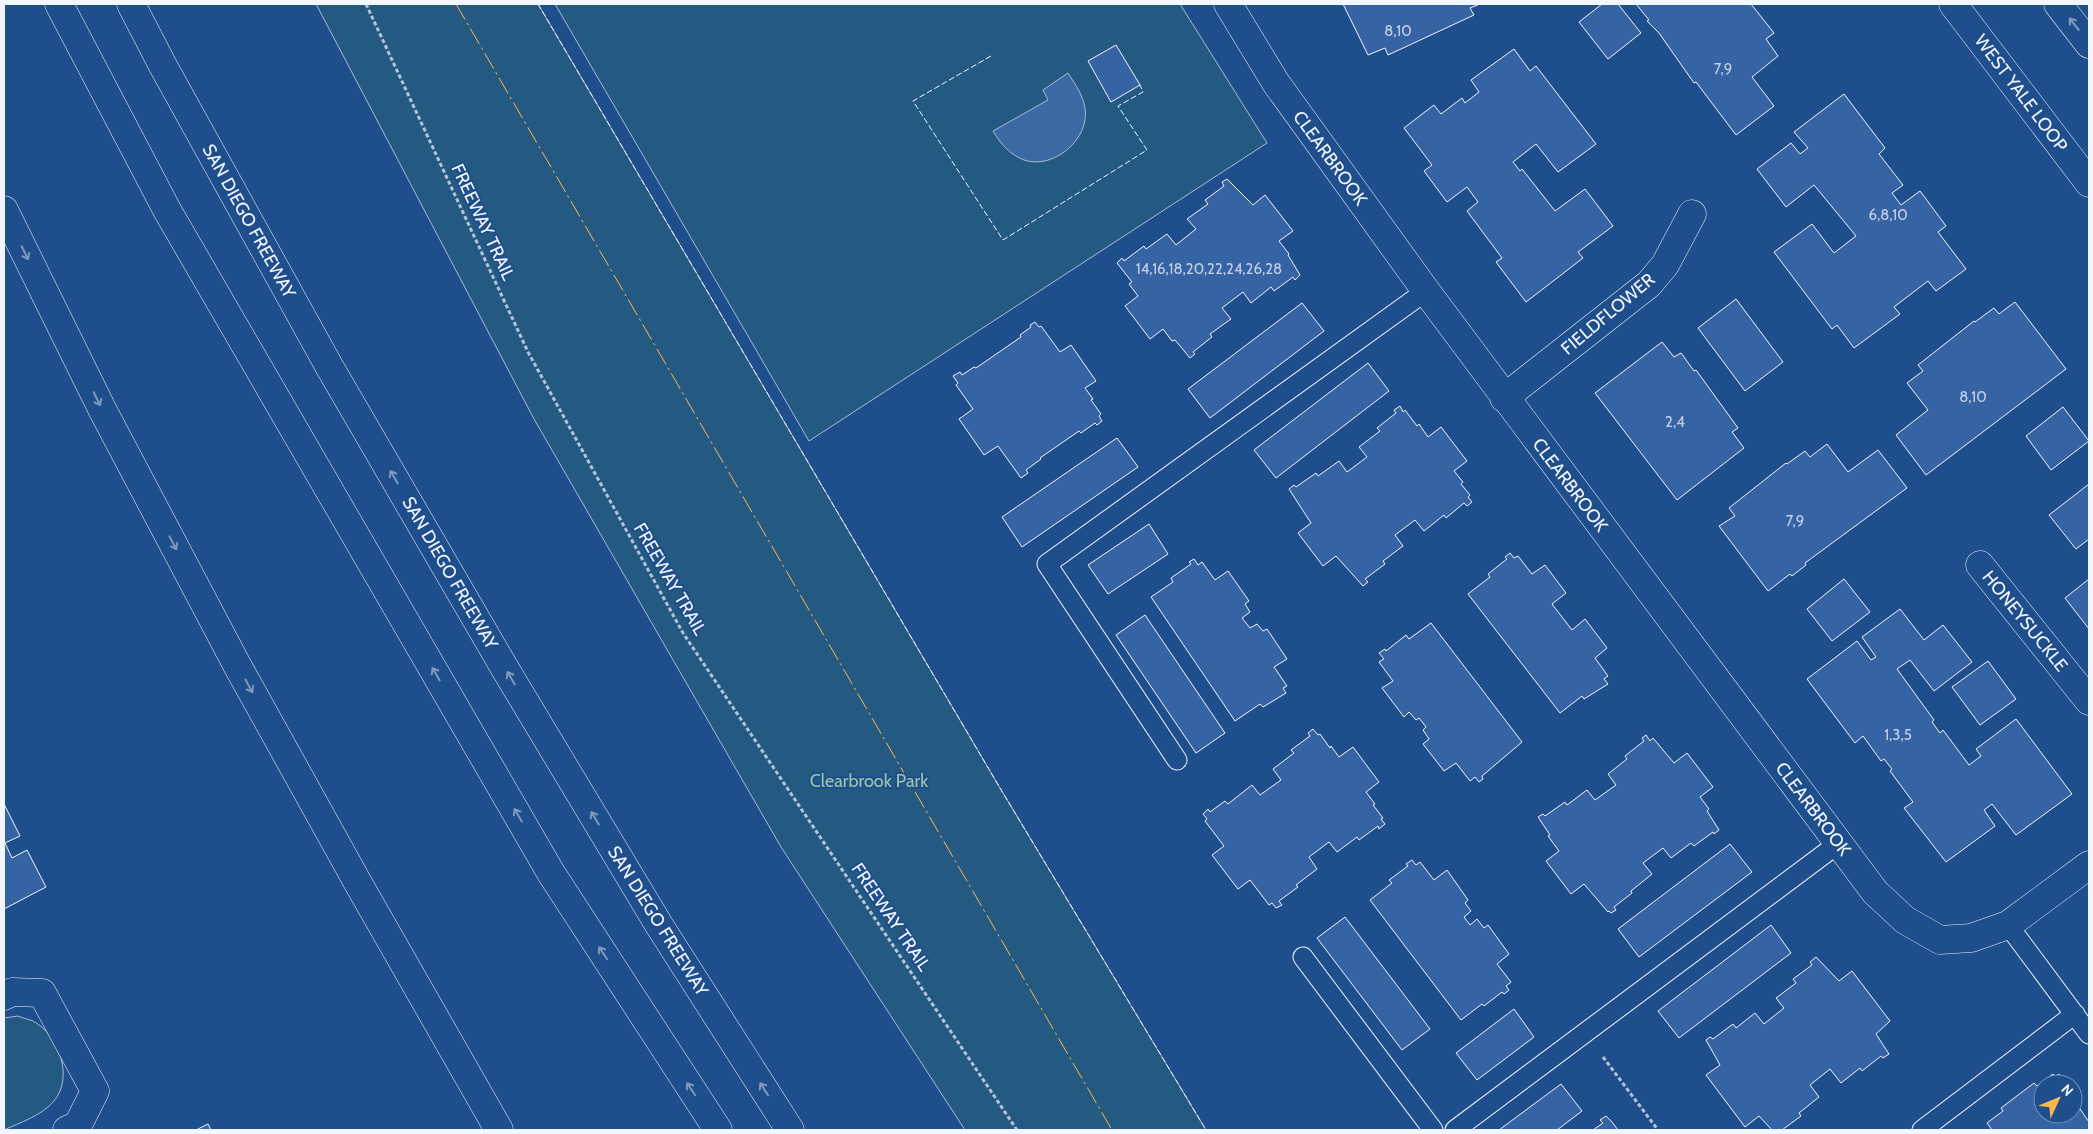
<svg xmlns="http://www.w3.org/2000/svg" width="2093" height="1134" font-family="Cabin,sans-serif">
<style>
.green{fill:#245a82;stroke:#a8bbd7}
.water{fill:#3b69a3;stroke:#a8bbd7}
.building{fill:#3563a3;stroke:#f2f6ff}
.lines{fill:none;stroke-linecap:round;stroke-linejoin:round}
.service-casing{stroke:#f2f6ff;stroke-width:21}
.minor-casing{stroke:#f2f6ff;stroke-width:29}
.secondary-casing{stroke:#f2f6ff;stroke-width:29}
.motorway-casing{stroke:#f2f6ff;stroke-width:29}
.path{stroke:#b3c4dc;stroke-width:3;stroke-dasharray:4 2.5;stroke-linecap:butt}
.service{stroke:#1f4e8c;stroke-width:19}
.minor{stroke:#1f4e8c;stroke-width:28}
.secondary{stroke:#1f4e8c;stroke-width:28}
.motorway{stroke:#1f4e8c;stroke-width:28}
.fence{stroke:#f2f6ff;stroke-width:1;stroke-dasharray:6 2.5;stroke-linecap:butt}
.power{stroke:#ffb74d;stroke-width:1;stroke-dasharray:18 4 2.5 4;stroke-linecap:butt}
.oneway{stroke:#7e9ac0}
.labels{text-anchor:middle;dominant-baseline:central;stroke-width:4;stroke-linejoin:round;paint-order:stroke}
.number-label{font-size:15px;fill:#c3d1e8}
.street-label{font-size:18px;fill:#f2f6ff;stroke:#1f4e8c}
.park-label{font-size:18px;fill:#97c8a6;stroke:#1f4e8c}
</style>
<rect width="100%" height="100%" fill="#1f4e8c"/>
<path class="green" d="M 316,4 L 538,4 L 1000,788 L 1206,1130 L 965,1130 L 781,847 L 534,419 Z
M 555,4 L 1180,4 L 1267,143 L 809,441 Z
M 18,1016 C 22,1018 28,1019 33,1021 C 59,1035 74,1077 54,1101 C 43,1115 19,1123 4,1130 L 4,1018 Z"/>
<path class="water" d="M 1068,73 C 1075,84 1083,95 1085,108 C 1090,139 1054,170 1024,160 C 1009,154 1001,144 993,131 L 1048,100 L 1043,90 Z"/>
<path class="building" d="M 1343,4 L 1480,4 L 1470,8 L 1474,15 L 1388,55 L 1385,48 L 1368,55 Z
M 1602,4 L 1618,4 L 1641,33 L 1608,59 L 1579,22 Z
M 1636,4 L 1751,4 L 1774,33 L 1766,39 L 1778,56 L 1752,77 L 1774,106 L 1736,135 L 1696,82 L 1694,83 L 1659,33 L 1647,21 L 1649,20 Z
M 1116,45 L 1140,85 L 1111,102 L 1088,61 Z
M 1514,49 L 1530,71 L 1536,66 L 1596,144 L 1558,172 L 1536,144 L 1513,162 L 1520,171 L 1522,169 L 1555,211 L 1585,189 L 1613,226 L 1578,252 L 1583,258 L 1526,302 L 1496,262 L 1502,258 L 1467,211 L 1478,202 L 1467,187 L 1447,202 L 1424,171 L 1432,165 L 1404,128 L 1434,105 L 1441,114 L 1462,98 L 1465,103 L 1479,92 L 1471,80 Z
M 1844,94 L 1885,148 L 1879,154 L 1903,185 L 1892,193 L 1901,205 L 1920,191 L 1946,226 L 1938,232 L 1966,269 L 1936,291 L 1928,281 L 1894,307 L 1900,314 L 1854,348 L 1837,325 L 1832,329 L 1774,252 L 1812,224 L 1834,253 L 1856,236 L 1814,185 L 1786,207 L 1757,169 L 1791,143 L 1800,154 L 1808,148 L 1794,132 Z
M 1227,179 L 1253,205 L 1265,195 L 1293,231 L 1279,241 L 1289,254 L 1288,255 L 1300,275 L 1295,280 L 1293,277 L 1274,291 L 1271,287 L 1251,303 L 1243,292 L 1222,308 L 1231,319 L 1210,334 L 1212,337 L 1193,352 L 1195,354 L 1190,358 L 1175,340 L 1172,341 L 1163,329 L 1150,339 L 1125,306 L 1138,296 L 1129,284 L 1132,282 L 1117,263 L 1122,258 L 1124,261 L 1144,246 L 1146,249 L 1167,234 L 1176,245 L 1196,229 L 1187,219 L 1208,204 L 1205,200 L 1224,186 L 1222,182 Z
M 1736,299 L 1783,362 L 1745,391 L 1698,328 Z
M 2015,302 L 2066,369 L 1926,475 L 1896,435 L 1928,410 L 1907,383 L 1923,371 L 1918,365 L 1974,321 L 1975,322 L 1994,308 L 1999,314 Z
M 1302,303 L 1324,331 L 1210,418 L 1188,389 Z
M 1035,322 L 1039,327 L 1041,326 L 1060,352 L 1071,345 L 1096,381 L 1085,388 L 1093,399 L 1091,400 L 1101,414 L 1099,416 L 1102,421 L 1097,425 L 1095,423 L 1081,433 L 1079,431 L 1040,458 L 1041,459 L 1026,470 L 1028,473 L 1021,478 L 998,446 L 984,455 L 959,419 L 973,409 L 956,385 L 958,383 L 953,376 L 960,372 L 962,375 L 974,367 L 976,368 L 1021,337 L 1020,335 L 1031,327 L 1030,325 Z
M 1662,342 L 1674,357 L 1681,353 L 1694,371 L 1696,370 L 1738,428 L 1732,432 L 1744,448 L 1677,500 L 1595,393 Z
M 1368,363 L 1389,391 L 1276,478 L 1254,450 Z
M 1400,406 L 1403,412 L 1405,410 L 1417,426 L 1419,424 L 1428,437 L 1441,427 L 1467,461 L 1454,471 L 1463,482 L 1461,484 L 1470,495 L 1468,497 L 1472,502 L 1467,506 L 1464,503 L 1446,518 L 1444,515 L 1424,531 L 1415,520 L 1395,535 L 1403,546 L 1383,561 L 1385,564 L 1365,579 L 1368,582 L 1363,586 L 1336,556 L 1323,566 L 1298,533 L 1311,523 L 1289,489 L 1294,485 L 1296,487 L 1316,473 L 1318,476 L 1339,461 L 1347,472 L 1367,457 L 1359,447 L 1380,431 L 1377,428 L 1396,413 L 1394,410 Z
M 2063,407 L 2089,441 L 2051,470 L 2026,436 Z
M 1117,438 L 1138,467 L 1022,547 L 1002,517 Z
M 1827,444 L 1848,472 L 1878,450 L 1907,488 L 1805,563 L 1806,565 L 1792,576 L 1790,574 L 1768,591 L 1719,526 L 1735,516 L 1729,508 L 1786,463 L 1787,464 L 1805,451 L 1810,457 Z
M 2089,484 L 2089,539 L 2076,549 L 2049,515 Z
M 1149,524 L 1168,554 L 1108,594 L 1088,565 Z
M 1510,553 L 1514,558 L 1518,556 L 1532,574 L 1545,565 L 1566,593 L 1552,604 L 1572,630 L 1585,619 L 1607,648 L 1595,658 L 1608,676 L 1604,679 L 1608,684 L 1584,699 L 1582,696 L 1560,713 L 1468,594 L 1490,577 L 1488,574 L 1507,559 L 1505,557 Z
M 1194,559 L 1198,565 L 1202,562 L 1215,580 L 1228,571 L 1249,601 L 1245,604 L 1250,612 L 1242,618 L 1250,628 L 1257,624 L 1263,631 L 1267,629 L 1287,659 L 1274,667 L 1287,686 L 1283,688 L 1286,693 L 1263,707 L 1260,704 L 1235,721 L 1151,597 L 1173,582 L 1171,578 L 1191,564 L 1189,562 Z
M 1844,579 L 1870,612 L 1832,641 L 1807,609 Z
M 2089,579 L 2089,629 L 2065,598 Z
M 1900,609 L 1924,640 L 1943,625 L 1972,662 L 1934,691 L 1910,660 L 1897,669 L 1934,720 L 1932,722 L 1940,733 L 1943,730 L 1969,765 L 1981,756 L 1976,749 L 2016,719 L 2072,794 L 2016,835 L 1992,804 L 1984,810 L 1995,826 L 1946,862 L 1904,808 L 1913,802 L 1890,771 L 1892,769 L 1884,759 L 1881,761 L 1863,736 L 1855,743 L 1807,679 L 1857,641 L 1871,660 L 1876,657 L 1862,637 Z
M 1145,615 L 1225,733 L 1196,753 L 1116,635 Z
M 1431,623 L 1522,742 L 1482,776 L 1483,779 L 1479,782 L 1475,777 L 1470,781 L 1456,763 L 1444,771 L 1423,744 L 1429,739 L 1423,730 L 1426,727 L 1419,718 L 1416,720 L 1409,712 L 1404,717 L 1382,688 L 1393,681 L 1379,662 L 1384,659 L 1379,653 L 1385,649 L 1386,651 L 1406,635 L 1409,639 Z
M 1988,661 L 2016,699 L 1980,725 L 1952,687 Z
M 1313,729 L 1318,735 L 1320,734 L 1330,748 L 1331,746 L 1339,757 L 1353,747 L 1379,782 L 1366,792 L 1375,804 L 1373,805 L 1383,818 L 1381,819 L 1385,824 L 1379,829 L 1378,826 L 1359,840 L 1357,837 L 1337,852 L 1329,842 L 1309,857 L 1317,869 L 1296,885 L 1298,887 L 1279,901 L 1282,905 L 1276,908 L 1272,903 L 1269,905 L 1250,880 L 1238,889 L 1212,855 L 1224,846 L 1205,821 L 1207,819 L 1203,814 L 1208,809 L 1210,812 L 1225,801 L 1228,804 L 1252,785 L 1260,795 L 1281,780 L 1273,769 L 1294,753 L 1291,750 L 1310,736 L 1308,733 Z
M 1646,735 L 1650,741 L 1653,738 L 1674,763 L 1687,753 L 1713,787 L 1700,797 L 1709,809 L 1707,811 L 1719,830 L 1714,834 L 1713,832 L 1694,846 L 1691,843 L 1671,858 L 1663,848 L 1643,863 L 1652,874 L 1631,891 L 1632,893 L 1614,907 L 1616,910 L 1611,913 L 1609,911 L 1608,912 L 1584,884 L 1571,894 L 1546,861 L 1559,851 L 1548,836 L 1550,835 L 1538,817 L 1543,814 L 1545,816 L 1565,802 L 1567,805 L 1587,790 L 1595,800 L 1616,785 L 1608,774 L 1627,759 L 1625,756 L 1644,741 L 1642,738 Z
M 4,804 L 20,836 L 5,843 L 12,858 L 27,850 L 46,887 L 4,909 Z
M 1730,844 L 1752,872 L 1639,957 L 1618,929 Z
M 1412,860 L 1416,865 L 1420,862 L 1434,880 L 1447,870 L 1468,900 L 1465,903 L 1471,911 L 1464,917 L 1470,925 L 1477,919 L 1484,928 L 1488,925 L 1509,954 L 1497,964 L 1511,982 L 1506,986 L 1509,990 L 1504,994 L 1502,992 L 1484,1006 L 1482,1004 L 1461,1020 L 1370,900 L 1392,883 L 1389,880 L 1408,866 L 1406,864 Z
M 1345,917 L 1430,1029 L 1402,1050 L 1317,938 Z
M 1771,925 L 1791,953 L 1679,1038 L 1658,1011 Z
M 1816,957 L 1839,981 L 1852,971 L 1890,1021 L 1876,1034 L 1889,1054 L 1883,1058 L 1881,1056 L 1862,1071 L 1860,1068 L 1841,1083 L 1830,1069 L 1810,1085 L 1819,1097 L 1799,1113 L 1801,1116 L 1782,1130 L 1772,1130 L 1759,1116 L 1745,1127 L 1706,1075 L 1720,1065 L 1706,1040 L 1710,1037 L 1713,1039 L 1733,1024 L 1736,1028 L 1755,1013 L 1764,1024 L 1784,1008 L 1776,998 L 1796,983 L 1793,979 L 1812,965 L 1810,962 Z
M 1514,1009 L 1534,1037 L 1477,1080 L 1456,1053 Z
M 2053,1074 L 2055,1077 L 2059,1074 L 2067,1084 L 2043,1084 L 2043,1114 L 2073,1114 L 2073,1092 L 2082,1103 L 2078,1106 L 2089,1122 L 2089,1130 L 1992,1130 L 1987,1123 L 2003,1111 L 2001,1108 L 2034,1083 L 2037,1086 Z
M 1561,1084 L 1582,1111 L 1557,1130 L 1499,1130 Z
M 1606,1116 L 1612,1122 L 1618,1130 L 1593,1130 L 1603,1123 L 1600,1120 Z
M 208,1124 L 211,1130 L 196,1130 Z"/>
<g class="lines">
<defs>
<path id="service" d="M 1177,760 L 1047,564 L 1426,291
M 2008,925 L 2089,1034
M 1303,957 L 1433,1130
M 1455,1130 L 1839,843
M 1922,1130 L 2075,1014"/>
<path id="minor" d="M 1228,4 L 1276,83 L 1426,291 L 1875,892 L 1905,920 L 1940,940 L 1971,938 L 2008,925 L 2089,865
M 1504,398 L 1649,284 L 1665,265 L 1692,214
M 1980,565 L 2089,701
M 4,996 L 12,992 L 42,993 L 95,1091 L 78,1125 L 67,1130"/>
<path id="secondary" d="M 1953,4 L 2089,183
M 2058,4 L 2089,44"/>
<path id="motorway" d="M 59,4 L 167,210 L 551,873 L 718,1130
M 131,4 L 162,64 L 329,366 L 504,667 L 659,925 L 790,1130
M 4,210 L 102,409 L 237,665 L 358,883 L 499,1130"/>
</defs>
<use href="#service" class="service-casing"/>
<use href="#minor" class="minor-casing"/>
<use href="#secondary" class="secondary-casing"/>
<use href="#motorway" class="motorway-casing"/>
<path class="path" d="M 366,4 L 528,352 L 683,633 L 1017,1130
M 1603,1057 L 1658,1130"/>
<use href="#service" class="service"/>
<use href="#minor" class="minor"/>
<use href="#secondary" class="secondary"/>
<use href="#motorway" class="motorway"/>
<path class="fence" d="M 538,4 L 1000,788 L 1206,1130
M 991,56 L 913,101 L 1003,240 L 1147,150 L 1118,106 L 1143,92 L 1140,85"/>
<path class="power" d="M 456,4 L 1112,1130"/>
</g>
<defs><path id="oneway-shaft" d="M-6 0H5M1.5-3L5.5 0L1.5 3" fill="none" stroke-width="1.6" stroke-linecap="round" stroke-linejoin="round" transform="scale(1.25)"/></defs>
<g class="oneway">
<use href="#oneway-shaft" transform="translate(2074 24) rotate(-128)"/>
<use href="#oneway-shaft" transform="translate(25 253) rotate(64)"/>
<use href="#oneway-shaft" transform="translate(97 399) rotate(64)"/>
<use href="#oneway-shaft" transform="translate(394 477) rotate(-120)"/>
<use href="#oneway-shaft" transform="translate(173 543) rotate(62)"/>
<use href="#oneway-shaft" transform="translate(436 674) rotate(-120)"/>
<use href="#oneway-shaft" transform="translate(511 678) rotate(-121)"/>
<use href="#oneway-shaft" transform="translate(249 686) rotate(61)"/>
<use href="#oneway-shaft" transform="translate(518 815) rotate(-120)"/>
<use href="#oneway-shaft" transform="translate(595 818) rotate(-121)"/>
<use href="#oneway-shaft" transform="translate(603 953) rotate(-123)"/>
<use href="#oneway-shaft" transform="translate(691 1089) rotate(-123)"/>
<use href="#oneway-shaft" transform="translate(764 1089) rotate(-123)"/>
</g>
<g class="labels">
<g class="number-label">
<text x="1398" y="31">8,10</text>
<text x="1723" y="69">7,9</text>
<text x="1888" y="215">6,8,10</text>
<text x="1209" y="269">14,16,18,20,22,24,26,28</text>
<text x="1973" y="397">8,10</text>
<text x="1675" y="422">2,4</text>
<text x="1795" y="521">7,9</text>
<text x="1898" y="735">1,3,5</text>
</g>
<g class="street-label">
<text transform="translate(2021 93) rotate(53)">WEST YALE LOOP</text>
<text transform="translate(1330 158) rotate(54)">CLEARBROOK</text>
<text transform="translate(249 221) rotate(61)">SAN DIEGO FREEWAY</text>
<text transform="translate(483 222) rotate(65)">FREEWAY TRAIL</text>
<text transform="translate(1608 314) rotate(-40)">FIELDFLOWER</text>
<text transform="translate(1570 485) rotate(53)">CLEARBROOK</text>
<text transform="translate(450 573) rotate(60)">SAN DIEGO FREEWAY</text>
<text transform="translate(670 579) rotate(60)">FREEWAY TRAIL</text>
<text transform="translate(2025 621) rotate(51)">HONEYSUCKLE</text>
<text transform="translate(1813 809) rotate(53)">CLEARBROOK</text>
<text transform="translate(891 917) rotate(56)">FREEWAY TRAIL</text>
<text transform="translate(658 921) rotate(58)">SAN DIEGO FREEWAY</text>
</g>
<g class="park-label">
<text x="869" y="781">Clearbrook Park</text>
</g>
</g>
<rect width="2093" height="1134" fill="none" stroke="#f2f6ff" stroke-width="10"/>
<g transform="translate(2058 1099) rotate(46)"><circle r="24" fill="#1f4e8c" stroke="#7391ba"/>
<path d="M0-4L9 19L0 12L-9 19Z" fill="#ffb74d"/>
<text y="-8" font-size="14" font-weight="bold" text-anchor="middle" fill="#f2f6ff">N</text>
</g>
</svg>
